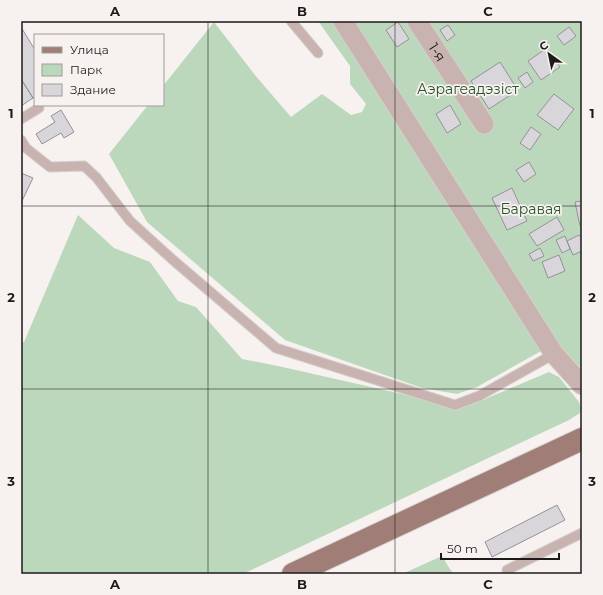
<svg xmlns="http://www.w3.org/2000/svg" width="603" height="595" font-family="Montserrat,sans-serif">
<style>
.green{fill:#bcd8bc}
.building{fill:#d8d6db;stroke:#949296}
.lines{fill:none;stroke-linecap:round;stroke-linejoin:round}
.lane-casing{stroke:#d4d0cd;stroke-width:11}
.street-casing{stroke:#d4d0cd;stroke-width:21}
.primary-casing{stroke:#d4d0cd;stroke-width:24}
.lane{stroke:#c8b3b0;stroke-width:9}
.street{stroke:#c8b3b0;stroke-width:19}
.primary{stroke:#a17d77;stroke-width:22}
.grid{fill:none;stroke:#1d1b1a;stroke-width:1;stroke-opacity:0.55}
.labels{text-anchor:middle;dominant-baseline:central;stroke-width:3.5;stroke-linejoin:round;paint-order:stroke}
.street-label{font-size:14px;fill:#1d1b1a;stroke:#f7f2ef}
.park-label{font-size:14px;fill:#28542a;stroke:#f7f2ef}
.neatline{fill:none;stroke:#1d1b1a;stroke-width:1.5}
.grid-label{font-size:13px;text-anchor:middle;font-weight:bold;fill:#1d1b1a}
</style>
<rect width="100%" height="100%" fill="#f7f2ef"/>
<path class="green" d="M 318,21 L 582,21 L 582,369 L 562,349 L 471,214 L 543,350 L 477,387 L 457,394 L 422,388 L 285,340 L 147,222 L 109,154 L 148,105 L 163,105 L 163,86 L 214,22 L 255,75 L 291,117 L 322,94 L 351,115 L 362,112 L 366,104 L 350,84 L 350,66 Z
M 78,215 L 114,248 L 150,262 L 178,301 L 196,307 L 242,359 L 278,366 L 420,398 L 466,403 L 478,402 L 549,372 L 559,377 L 579,402 L 581,409 L 580,413 L 569,420 L 243,574 L 21,574 L 21,342 L 24,342 Z
M 442,556 L 453,574 L 402,574 Z"/>
<path class="building" d="M 398,22 L 409,39 L 397,47 L 386,30 Z
M 448,25 L 455,35 L 447,41 L 440,30 Z
M 21,27 L 35,50 L 35,97 L 33,98 L 21,79 Z
M 569,27 L 576,36 L 564,45 L 557,36 Z
M 547,48 L 560,67 L 541,80 L 528,61 Z
M 500,62 L 514,84 L 508,88 L 512,94 L 489,109 L 471,81 Z
M 527,72 L 533,82 L 525,88 L 518,78 Z
M 21,79 L 33,98 L 21,106 Z
M 554,94 L 574,109 L 558,130 L 537,115 Z
M 450,105 L 461,124 L 447,133 L 436,114 Z
M 61,110 L 74,132 L 64,138 L 61,133 L 42,144 L 36,134 L 55,122 L 51,116 Z
M 531,127 L 541,134 L 530,150 L 520,143 Z
M 529,162 L 536,174 L 524,182 L 516,170 Z
M 21,173 L 33,178 L 21,203 Z
M 512,188 L 527,221 L 507,230 L 492,198 Z
M 582,201 L 582,225 L 580,226 L 575,202 Z
M 557,217 L 564,230 L 537,246 L 529,234 Z
M 579,235 L 582,239 L 582,251 L 573,255 L 567,241 Z
M 565,236 L 570,249 L 562,253 L 556,240 Z
M 540,248 L 544,256 L 533,261 L 529,254 Z
M 559,255 L 565,271 L 548,278 L 542,262 Z
M 557,505 L 565,520 L 492,557 L 485,542 Z"/>
<g class="lines">
<defs>
<path id="lane" d="M 291,21 L 318,53
M 21,119 L 39,108
M 21,140 L 26,148 L 50,167 L 84,166 L 96,177 L 130,221 L 173,260 L 276,348 L 455,405 L 479,396 L 554,354
M 509,574 L 507,570 L 582,533"/>
<g id="street">
<path d="M 343,21 L 554,354 L 582,385"/>
<path id="s1" d="M 417,21 L 484,124"/>
</g>
<path id="primary" d="M 293,574 L 582,439"/>
</defs>
<use href="#lane" class="lane-casing"/>
<use href="#street" class="street-casing"/>
<use href="#primary" class="primary-casing"/>
<use href="#lane" class="lane"/>
<use href="#street" class="street"/>
<use href="#primary" class="primary"/>
</g>
<path class="grid" d="M 208,21 L 208,574M 395,21 L 395,574M 21,206 L 582,206M 21,389 L 582,389"/>
<g class="labels">
<g class="street-label">
<text stroke="none"><textPath href="#s1" startOffset="37">1-я</textPath></text>
</g>
<g class="park-label">
<text x="468" y="89">Аэрагеадэзіст</text>
<text x="531" y="209">Баравая</text>
</g>
</g>
<rect width="603" height="595" fill="none" stroke="#f7f2ef" stroke-width="44"/>
<rect x="34" y="34" width="130" height="72" fill="#f7f2ef" stroke="#a09c9a"/>
<rect x="42" y="47" width="20" height="6" fill="#a17d77" stroke="#a09c9a"/>
<text x="70" y="54" font-size="12" fill="#1d1b1a">Улица</text>
<rect x="42" y="64" width="20" height="12" fill="#bcd8bc" stroke="#a09c9a"/>
<text x="70" y="74" font-size="12" fill="#1d1b1a">Парк</text>
<rect x="42" y="84" width="20" height="12" fill="#d8d6db" stroke="#a09c9a"/>
<text x="70" y="94" font-size="12" fill="#1d1b1a">Здание</text>
<g transform="translate(549 54) rotate(327)" stroke="#f7f2ef" stroke-width="3" paint-order="stroke">
<path d="M0-3L7 15L0 10L-7 15Z" fill="#1d1b1a"/>
<text y="-6" font-size="11" font-weight="bold" text-anchor="middle" fill="#1d1b1a">С</text>
</g>
<path d="M441 553v6h118v-6" fill="none" stroke="#1d1b1a" stroke-width="2"/>
<text x="447" y="553" font-size="12" fill="#1d1b1a" stroke="#f7f2ef" stroke-width="3" paint-order="stroke">50 m</text>
<rect x="22" y="22" width="559" height="551" class="neatline"/>
<g class="grid-label">
<text x="115" y="16">A</text>
<text x="302" y="16">B</text>
<text x="488" y="16">C</text>
<text x="11" y="118">1</text>
<text x="592" y="118">1</text>
<text x="11" y="302">2</text>
<text x="592" y="302">2</text>
<text x="11" y="486">3</text>
<text x="592" y="486">3</text>
<text x="115" y="589">A</text>
<text x="302" y="589">B</text>
<text x="488" y="589">C</text>
</g>
</svg>
